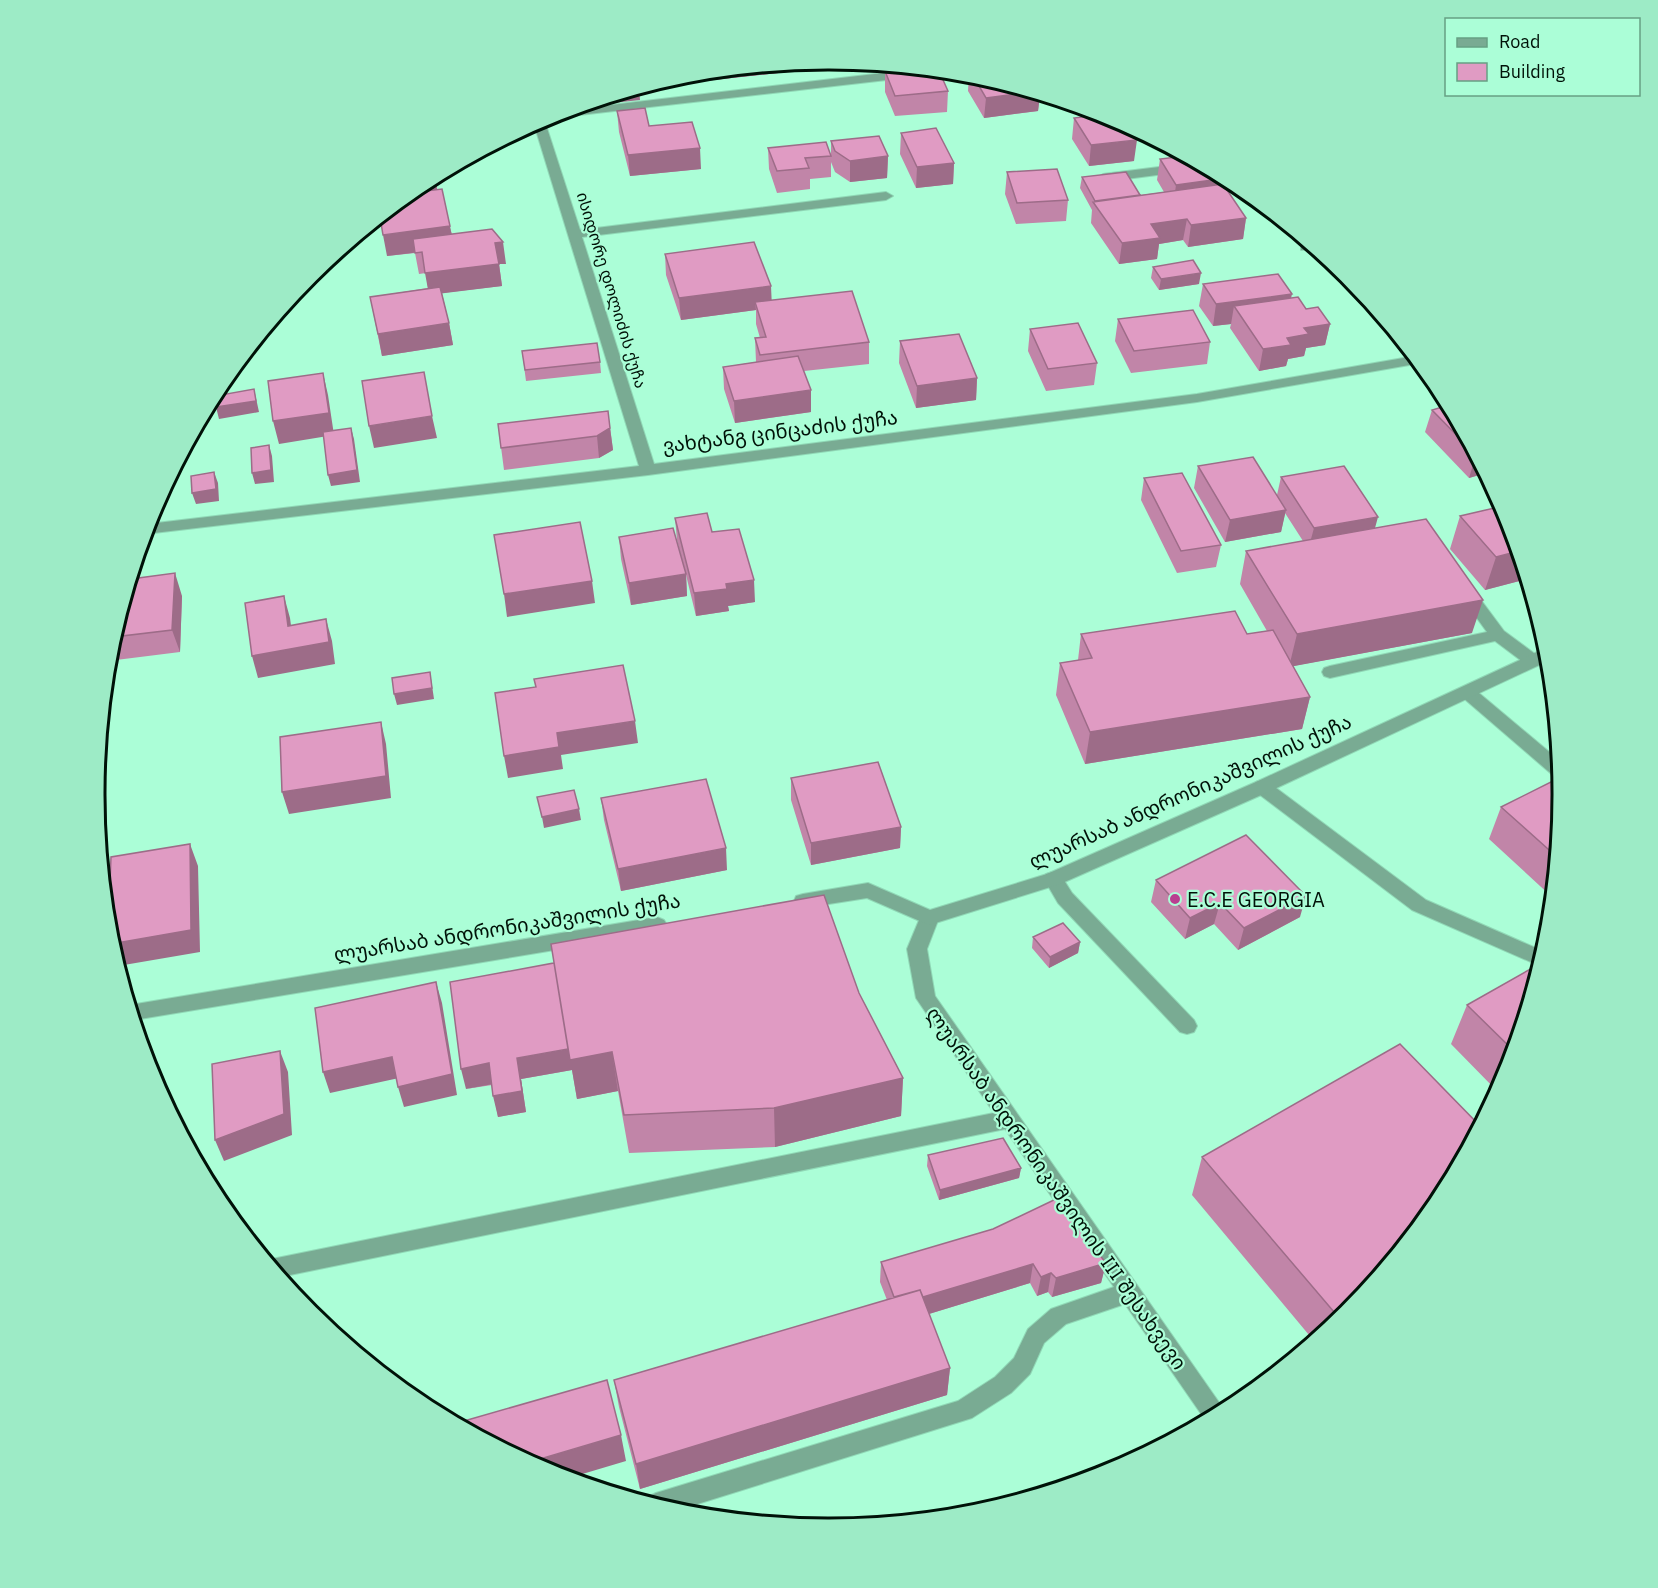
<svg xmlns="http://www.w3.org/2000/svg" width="1658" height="1588" font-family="'IBM Plex Sans','Noto Sans Georgian',sans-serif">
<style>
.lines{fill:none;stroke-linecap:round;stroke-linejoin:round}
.service-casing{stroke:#90d8b6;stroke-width:2}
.minor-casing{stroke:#90d8b6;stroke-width:2}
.tertiary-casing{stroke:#90d8b6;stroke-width:2}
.service{fill:#79ab93;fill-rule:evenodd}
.minor{fill:#79ab93;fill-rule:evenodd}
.tertiary{fill:#79ab93;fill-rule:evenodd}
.wall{fill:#c185a8}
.shaded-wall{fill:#9d6c88}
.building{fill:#e09bc3;stroke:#9d6c88;stroke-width:1.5}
.poi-dot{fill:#b93f90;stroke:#abfed7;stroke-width:2}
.labels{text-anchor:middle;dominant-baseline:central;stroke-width:4.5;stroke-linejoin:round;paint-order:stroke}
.far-street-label{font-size:16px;fill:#001208;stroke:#abfed7}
.street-label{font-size:20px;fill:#001208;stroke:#abfed7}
.poi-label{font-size:20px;fill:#001208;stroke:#abfed7;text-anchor:start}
.rim{fill:none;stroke:#001208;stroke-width:3}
</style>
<rect width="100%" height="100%" fill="#abfed7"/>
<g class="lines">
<defs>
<path id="service" d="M 1466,587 L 1472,588 L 1504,631 L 1539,657 L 1541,661 L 1539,665 L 1527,665 L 1495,641 L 1330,678 L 1324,676 L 1322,672 L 1324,668 L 1330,666 L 1487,632 L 1458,592 Z
M 1467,686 L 1473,688 L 1560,761 L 1561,778 L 1555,777 L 1461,696 L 1458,692 L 1461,688 Z
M 1262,780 L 1268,782 L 1426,900 L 1545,952 L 1540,966 L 1412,910 L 1256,792 L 1253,787 L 1256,782 Z
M 1053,872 L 1060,874 L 1072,893 L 1194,1020 L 1197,1026 L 1194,1032 L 1187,1034 L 1180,1032 L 1058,903 L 1044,879 L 1046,874 Z
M 929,911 L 936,913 L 939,918 L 927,949 L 935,996 L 1225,1411 L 1206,1421 L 1125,1304 L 1066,1324 L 1044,1343 L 1030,1374 L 1011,1393 L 972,1418 L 675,1511 L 645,1502 L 648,1497 L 656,1493 L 958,1401 L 995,1377 L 1014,1358 L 1028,1329 L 1051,1309 L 1114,1287 L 1005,1129 L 280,1277 L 267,1260 L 994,1113 L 916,998 L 907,949 L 922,913 Z"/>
<path id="minor" d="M 909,70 L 915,74 L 913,77 L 544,119 L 580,230 L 886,192 L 893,196 L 886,200 L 582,237 L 654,464 L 1197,394 L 1415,356 L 1421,363 L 1197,402 L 648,475 L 145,534 L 148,524 L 639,466 L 534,124 L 568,110 Z
M 1183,164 L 1188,165 L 1188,171 L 1103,182 L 1097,178 L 1103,174 Z
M 1309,243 L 1317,249 L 1301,250 L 1301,244 Z"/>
<path id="tertiary" d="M 1548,647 L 1550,660 L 1268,792 L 1060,884 L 929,925 L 867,898 L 803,908 L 796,906 L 794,901 L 796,896 L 803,894 L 868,883 L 930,910 L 1047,874 L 1256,782 Z
M 657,917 L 664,920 L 667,925 L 664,930 L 657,933 L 134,1020 L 130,1005 Z"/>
</defs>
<use href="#service" class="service-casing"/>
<use href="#minor" class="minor-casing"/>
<use href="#tertiary" class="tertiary-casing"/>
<use href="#service" class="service"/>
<use href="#minor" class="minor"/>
<use href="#tertiary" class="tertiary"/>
</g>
<path class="wall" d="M 829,60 L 834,60 L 834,67 L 695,82 L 692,73 Z
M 885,71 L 948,91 L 947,112 L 895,116 L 885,92 Z
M 969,74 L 1040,95 L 1038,111 L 984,118 L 968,91 Z
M 617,111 L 649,126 L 701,169 L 630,176 L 619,132 Z
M 1074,118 L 1134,161 L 1089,166 L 1072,139 Z
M 901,133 L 954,163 L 953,184 L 916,188 L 900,154 Z
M 831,141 L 888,156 L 887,178 L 850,182 L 835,172 L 831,162 Z
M 768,148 L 831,156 L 831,177 L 810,179 L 810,189 L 777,193 L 769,169 Z
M 1185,156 L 1229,180 L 1227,191 L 1246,218 L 1243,239 L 1188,247 L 1183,240 L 1159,244 L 1157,259 L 1119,264 L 1091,223 L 1092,210 L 1080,188 L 1082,177 L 1140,195 L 1164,192 L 1157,180 L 1160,159 Z
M 1007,172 L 1068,200 L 1066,221 L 1016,224 L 1005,194 Z
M 435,177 L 437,189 L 452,234 L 506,264 L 499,264 L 502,286 L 442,293 L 449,323 L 453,345 L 382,356 L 370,297 L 428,288 L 426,273 L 419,274 L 415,253 L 387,256 L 422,184 Z
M 665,254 L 869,342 L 869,364 L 804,371 L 811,412 L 735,423 L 724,389 L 723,367 L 756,362 L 755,338 L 760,338 L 756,324 L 756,310 L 681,320 L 666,275 Z
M 1153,267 L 1199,284 L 1159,290 L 1151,278 Z
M 1203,284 L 1291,298 L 1330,324 L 1325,345 L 1306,348 L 1304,356 L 1288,359 L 1286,366 L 1259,371 L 1230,328 L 1231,324 L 1213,326 L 1199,306 Z
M 1118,319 L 1210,342 L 1207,364 L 1131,373 L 1115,341 Z
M 1030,329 L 1097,363 L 1094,385 L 1046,391 L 1028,351 Z
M 900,341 L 977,378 L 976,400 L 916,408 L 899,363 Z
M 522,351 L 600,362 L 601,373 L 526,381 Z
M 1449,405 L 1486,473 L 1469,478 L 1425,432 L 1432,410 Z
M 608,411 L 613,450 L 599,458 L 504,470 L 498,424 Z
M 1198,466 L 1277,495 L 1281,477 L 1375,528 L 1472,633 L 1293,666 L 1310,697 L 1302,729 L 1085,764 L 1056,695 L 1060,663 L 1078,660 L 1081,634 L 1247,634 L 1267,631 L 1240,584 L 1246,551 L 1303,541 L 1285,513 L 1281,532 L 1225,542 L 1194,488 Z
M 1144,478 L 1221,545 L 1216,567 L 1177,573 L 1141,500 Z
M 1507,513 L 1527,579 L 1485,590 L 1450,549 L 1460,516 Z
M 675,518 L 712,532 L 755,602 L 728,606 L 729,611 L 696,616 L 686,575 L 687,596 L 631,605 L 621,559 L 619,537 L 684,568 L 677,540 Z
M 131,579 L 182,596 L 180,652 L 108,661 L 109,650 Z
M 791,778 L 901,827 L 900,848 L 811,865 L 791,800 Z
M 1563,794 L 1553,898 L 1489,839 L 1501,807 Z
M 601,798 L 727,870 L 621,891 L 604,820 Z
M 1156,880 L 1300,917 L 1238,950 L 1214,924 L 1185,939 L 1151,902 Z
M 1033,937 L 1080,942 L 1078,953 L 1049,968 L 1032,948 Z
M 1541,963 L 1507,1075 L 1498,1092 L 1451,1044 L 1467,1005 Z
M 859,993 L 903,1078 L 901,1116 L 775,1147 L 629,1153 L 618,1091 L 577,1099 L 572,1070 L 521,1079 L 526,1112 L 498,1117 L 492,1085 L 466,1089 Z
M 928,1155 L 1021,1168 L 1019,1178 L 939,1200 L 927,1166 Z
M 1202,1157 L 1348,1313 L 1314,1341 L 1192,1195 Z
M 881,1262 L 1106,1263 L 1101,1283 L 1052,1297 L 1048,1292 L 1037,1296 L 1030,1283 L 929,1314 L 950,1368 L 947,1395 L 640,1489 L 619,1407 L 614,1380 L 887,1300 L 880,1282 Z"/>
<path class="shaded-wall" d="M 829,60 L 834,60 L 834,67 L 695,82 L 695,73 Z
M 639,88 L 640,100 L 576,107 Z
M 1030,92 L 1040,95 L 1038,111 L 984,118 L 986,98 Z
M 1137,140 L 1134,161 L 1089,166 L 1091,145 Z
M 700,148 L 701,169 L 630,176 L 628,155 Z
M 888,156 L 887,178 L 850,182 L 850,161 Z
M 954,163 L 953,184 L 916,188 L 917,167 Z
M 435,177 L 438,196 L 400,201 L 422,184 Z
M 1227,178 L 1229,180 L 1226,199 L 1173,206 L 1176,185 Z
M 1246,218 L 1243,239 L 1188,247 L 1191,225 Z
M 1187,219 L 1183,240 L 1159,244 L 1157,259 L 1119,264 L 1122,243 L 1151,224 Z
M 450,226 L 454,248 L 387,256 L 383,235 Z
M 503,242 L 506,264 L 499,264 L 502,286 L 429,295 L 425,273 L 495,243 Z
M 1201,273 L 1199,284 L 1159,290 L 1161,279 Z
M 771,286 L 772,308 L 755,302 L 756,310 L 681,320 L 679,298 Z
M 1292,294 L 1287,316 L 1234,306 L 1231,324 L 1213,326 L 1216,304 Z
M 449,323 L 453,345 L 382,356 L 378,334 Z
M 1330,324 L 1325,345 L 1306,348 L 1304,356 L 1288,359 L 1286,366 L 1259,371 L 1263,349 L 1287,338 L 1304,328 Z
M 323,373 L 328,395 L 334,435 L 279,444 L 273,421 Z
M 977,378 L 976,400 L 916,408 L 917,386 Z
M 254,389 L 259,412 L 219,419 L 216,407 Z
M 811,390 L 811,412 L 735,423 L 734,401 Z
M 432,416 L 437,438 L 374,448 L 369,426 Z
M 351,428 L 354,439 L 360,482 L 331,486 L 328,475 Z
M 610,428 L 613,450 L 599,458 L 597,436 Z
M 269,445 L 272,456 L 274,482 L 255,484 L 252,473 Z
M 1476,455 L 1486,473 L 1469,478 Z
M 214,472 L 218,483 L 219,501 L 196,504 L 192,493 Z
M 1286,510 L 1281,532 L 1225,542 L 1230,520 Z
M 1378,517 L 1372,539 L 1308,550 L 1314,528 Z
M 1519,551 L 1527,579 L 1485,590 L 1496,557 Z
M 175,573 L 182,596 L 180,652 L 172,630 Z
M 686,574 L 687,596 L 631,605 L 629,583 Z
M 754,580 L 755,602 L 728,606 L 729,611 L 696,616 L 694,593 L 726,584 Z
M 592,581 L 595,603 L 507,617 L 504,594 Z
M 284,596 L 290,618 L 294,648 L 288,626 Z
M 1483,600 L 1472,633 L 1289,667 L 1297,634 Z
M 326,619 L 332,641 L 335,664 L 258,678 L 252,656 Z
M 430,672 L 434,699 L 397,705 L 394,694 Z
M 1310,697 L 1302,729 L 1085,764 L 1090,732 Z
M 635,721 L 638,743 L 561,755 L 563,769 L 508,778 L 504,756 L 557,733 Z
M 381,722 L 386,744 L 391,798 L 289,814 L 282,792 Z
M 579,809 L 581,820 L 544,828 L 542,817 Z
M 901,827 L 900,848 L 811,865 L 811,843 Z
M 190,844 L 198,866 L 200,952 L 118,966 L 111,944 Z
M 726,848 L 727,870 L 621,891 L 618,869 Z
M 1306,896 L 1300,917 L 1238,950 L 1244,928 Z
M 1220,903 L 1214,924 L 1185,939 L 1190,918 Z
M 1080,942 L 1078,953 L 1049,968 L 1050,957 Z
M 436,982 L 442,1003 L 457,1095 L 404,1107 L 398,1087 Z
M 568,1049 L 612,1052 L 618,1091 L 577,1099 L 572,1070 L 521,1079 L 526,1112 L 498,1117 L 493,1096 L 517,1058 Z
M 280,1051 L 288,1072 L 292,1135 L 224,1161 L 215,1140 Z
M 392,1057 L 399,1078 L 330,1093 L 323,1072 Z
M 489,1063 L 493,1084 L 466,1089 L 461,1069 Z
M 903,1078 L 901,1116 L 775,1147 L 774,1108 Z
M 1021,1168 L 1019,1178 L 939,1200 L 940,1190 Z
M 1106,1263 L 1101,1283 L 1052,1297 L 1056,1278 Z
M 1033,1264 L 1030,1283 L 896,1324 L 897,1305 Z
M 1051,1273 L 1048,1292 L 1037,1296 L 1041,1277 Z
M 950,1368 L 947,1395 L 640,1489 L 636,1464 Z
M 621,1435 L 626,1461 L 569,1478 L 548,1472 L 530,1462 Z"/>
<path class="building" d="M 915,68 L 939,71 L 948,91 L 895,96 L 885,71 Z
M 972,74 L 973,74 L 1030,92 L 986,98 Z
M 645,108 L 649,126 L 692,122 L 700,148 L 628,155 L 617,111 Z
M 1105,114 L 1110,116 L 1128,126 L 1137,140 L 1091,145 L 1074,118 Z
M 936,128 L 954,163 L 917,167 L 901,133 Z
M 879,136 L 888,156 L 850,161 L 835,151 L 831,141 Z
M 826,142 L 831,156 L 805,158 L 809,168 L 777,171 L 768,148 Z
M 1185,156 L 1227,178 L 1176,185 L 1160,159 Z
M 1057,169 L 1068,200 L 1017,203 L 1007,172 Z
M 1126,172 L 1140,195 L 1095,201 L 1082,177 Z
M 1223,184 L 1246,218 L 1191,225 L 1187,219 L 1151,224 L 1160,238 L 1122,243 L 1093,202 Z
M 442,189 L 450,226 L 383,235 L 380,217 L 410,193 Z
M 492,229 L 503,242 L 495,243 L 499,264 L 425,273 L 422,252 L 415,253 L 413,239 Z
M 754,242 L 771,286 L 679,298 L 665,254 Z
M 1193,260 L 1201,273 L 1161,279 L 1153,267 Z
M 1278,274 L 1292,294 L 1216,304 L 1203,284 Z
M 440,287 L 449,323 L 378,334 L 370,297 Z
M 852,291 L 869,342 L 760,355 L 755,338 L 766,337 L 755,302 Z
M 1298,297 L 1306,309 L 1318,307 L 1330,324 L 1304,328 L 1309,334 L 1287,338 L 1291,345 L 1263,349 L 1234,306 Z
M 1193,310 L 1210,342 L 1134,351 L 1118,319 Z
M 1078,323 L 1097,363 L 1048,369 L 1030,329 Z
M 959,334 L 977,378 L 917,386 L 900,341 Z
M 597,343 L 600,362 L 525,370 L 522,351 Z
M 798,356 L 811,390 L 734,401 L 723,367 Z
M 424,372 L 432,416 L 369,426 L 362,381 Z
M 323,373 L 329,413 L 273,421 L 268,381 Z
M 254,389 L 256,401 L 216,407 L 215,396 Z
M 1449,405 L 1476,455 L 1432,410 Z
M 608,411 L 610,428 L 597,436 L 501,448 L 498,424 Z
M 351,428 L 357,470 L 328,475 L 323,432 Z
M 269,445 L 271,470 L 252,473 L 251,448 Z
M 1253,457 L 1286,510 L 1230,520 L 1198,466 Z
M 1344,466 L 1378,517 L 1314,528 L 1281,477 Z
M 214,472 L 216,489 L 192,493 L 191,476 Z
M 1182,473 L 1221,545 L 1181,551 L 1144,478 Z
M 1503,506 L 1507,513 L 1519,551 L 1496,557 L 1460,516 Z
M 707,513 L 712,532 L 739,529 L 754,580 L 726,584 L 727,589 L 694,593 L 675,518 Z
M 1426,519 L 1483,600 L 1297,634 L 1246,551 Z
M 580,522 L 592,581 L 504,594 L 494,535 Z
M 673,528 L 686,574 L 629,583 L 619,537 Z
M 175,573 L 172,630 L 113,637 L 131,579 Z
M 284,596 L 288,626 L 326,619 L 329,642 L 252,656 L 245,603 Z
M 1235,611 L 1247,634 L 1273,630 L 1310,697 L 1090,732 L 1060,663 L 1092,658 L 1081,634 Z
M 623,665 L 635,721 L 557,733 L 559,747 L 504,756 L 495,693 L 536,687 L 534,679 Z
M 430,672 L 432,688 L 394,694 L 392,678 Z
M 381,722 L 386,776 L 282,792 L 280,737 Z
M 878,762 L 901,827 L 811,843 L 791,778 Z
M 1561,777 L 1563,794 L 1557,857 L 1501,807 Z
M 706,779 L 726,848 L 618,869 L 601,798 Z
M 574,790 L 579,809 L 542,817 L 537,797 Z
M 1246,835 L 1306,896 L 1244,928 L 1220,903 L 1190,918 L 1156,880 Z
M 190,844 L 191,930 L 111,944 L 109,937 L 104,884 L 110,883 L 111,857 Z
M 824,895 L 859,993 L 903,1078 L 774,1108 L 624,1115 L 612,1052 L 570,1060 L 551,944 Z
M 1063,923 L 1080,942 L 1050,957 L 1033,937 Z
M 554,963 L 568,1049 L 517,1058 L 522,1091 L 493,1096 L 489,1063 L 461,1069 L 450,982 Z
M 1541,963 L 1514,1051 L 1467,1005 Z
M 436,982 L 452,1074 L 398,1087 L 392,1057 L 323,1072 L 315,1008 Z
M 1400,1044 L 1480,1126 L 1439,1202 L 1348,1313 L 1340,1319 L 1202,1157 Z
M 280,1051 L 284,1114 L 215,1140 L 212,1064 Z
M 1003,1138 L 1021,1168 L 940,1190 L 928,1155 Z
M 1056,1199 L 1106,1263 L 1056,1278 L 1051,1273 L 1041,1277 L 1033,1264 L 923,1297 L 920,1290 L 894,1297 L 881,1262 L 993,1229 Z
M 920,1290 L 950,1368 L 636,1464 L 614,1380 Z
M 607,1380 L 621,1435 L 530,1462 L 457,1423 Z"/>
<circle class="poi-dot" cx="1175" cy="899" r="6"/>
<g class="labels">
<g class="far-street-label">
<text transform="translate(612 290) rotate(73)">ისიდორე დოლიძის ქუჩა</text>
</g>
<g class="street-label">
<text transform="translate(780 431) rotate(-7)">ვახტანგ ცინცაძის ქუჩა</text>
<text transform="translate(1190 791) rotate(-24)">ლუარსაბ ანდრონიკაშვილის ქუჩა</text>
<text transform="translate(507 927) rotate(-9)">ლუარსაბ ანდრონიკაშვილის ქუჩა</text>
<text transform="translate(1057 1188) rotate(55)">ლუარსაბ ანდრონიკაშვილის III შესახვევი</text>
</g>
<g class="poi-label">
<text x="1187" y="899">E.C.E GEORGIA</text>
</g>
</g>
<path d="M0 0H1658V1588H0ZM828 70H829A723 723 0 0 1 1552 793V795A723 723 0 0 1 829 1518H828A723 723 0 0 1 105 795V793A723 723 0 0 1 828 70Z" fill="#9debc6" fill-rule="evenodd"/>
<path class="rim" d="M828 70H829A723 723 0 0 1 1552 793V795A723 723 0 0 1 829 1518H828A723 723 0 0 1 105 795V793A723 723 0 0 1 828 70Z"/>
<rect x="1445" y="18" width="195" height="78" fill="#abfed7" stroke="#67a084" stroke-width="1.5"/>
<rect x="1457" y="38" width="30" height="9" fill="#79ab93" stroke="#67a084" stroke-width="1.5"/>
<text x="1499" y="48" font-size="18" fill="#001208">Road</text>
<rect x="1457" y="63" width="30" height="18" fill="#e09bc3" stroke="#67a084" stroke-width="1.5"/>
<text x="1499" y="78" font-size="18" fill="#001208">Building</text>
</svg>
